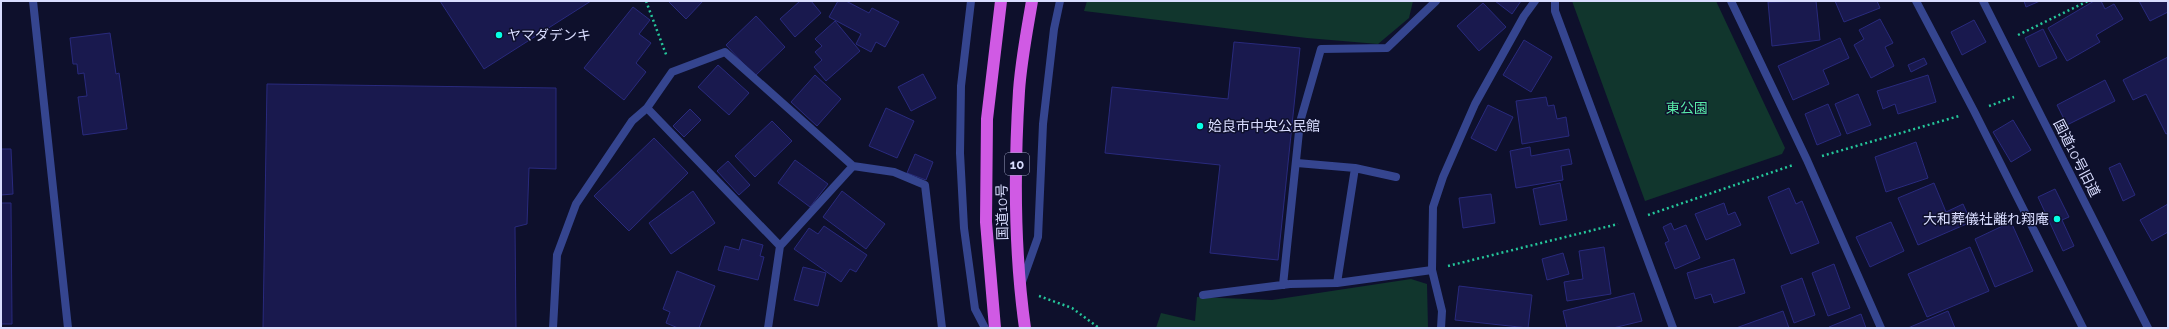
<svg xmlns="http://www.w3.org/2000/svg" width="2169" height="329" font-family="Raleway,'Noto Sans JP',sans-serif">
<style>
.green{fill:#11362d}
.building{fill:#19194e;stroke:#292a7d}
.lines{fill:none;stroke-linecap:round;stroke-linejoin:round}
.path{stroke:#25c79b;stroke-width:2.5;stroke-dasharray:2 3;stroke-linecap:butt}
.service{stroke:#35458f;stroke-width:8}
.minor{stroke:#35458f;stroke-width:8}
.tertiary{stroke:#35458f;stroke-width:8}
.trunk{stroke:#d05ae4;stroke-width:12}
.poi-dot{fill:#05ffe4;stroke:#0e102c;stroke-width:1.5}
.labels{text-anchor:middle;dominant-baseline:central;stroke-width:3;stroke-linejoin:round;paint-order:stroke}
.shield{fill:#0e102c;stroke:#9ca0c0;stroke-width:1}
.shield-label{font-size:13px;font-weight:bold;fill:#d9ddff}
.poi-label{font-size:14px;fill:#d9ddff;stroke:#0e102c;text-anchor:start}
.park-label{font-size:14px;fill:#59eba8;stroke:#0e102c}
.street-label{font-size:14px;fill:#d9ddff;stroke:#0e102c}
</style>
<rect width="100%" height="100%" fill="#0e102c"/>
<path class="green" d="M 1087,1 L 1413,1 L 1409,18 L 1378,44 L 1307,38 L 1084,11 Z
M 1572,1 L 1716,1 L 1785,148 L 1782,154 L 1645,201 Z
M 1411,279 L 1427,284 L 1428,328 L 1156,328 L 1161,313 L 1195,321 L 1197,297 L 1272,300 Z"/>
<path class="building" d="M 440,1 L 591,1 L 484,69 Z
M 668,1 L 703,1 L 686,19 Z
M 800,1 L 811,1 L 821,13 L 795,37 L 780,19 Z
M 838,1 L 846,1 L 869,13 L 872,8 L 899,22 L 885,47 L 876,42 L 871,52 L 856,44 L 861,34 L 829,17 Z
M 1495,1 L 1521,1 L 1512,14 Z
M 1816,1 L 1820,40 L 1772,46 L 1768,2 Z
M 1835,1 L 1877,1 L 1880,8 L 1844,22 Z
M 2024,1 L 2040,1 L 2026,7 Z
M 2094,1 L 2101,1 L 2105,9 L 2114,4 L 2123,19 L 2096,35 L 2100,42 L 2067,61 L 2048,28 Z
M 2139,1 L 2168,1 L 2168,12 L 2150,21 Z
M 1483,3 L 1506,27 L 1479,51 L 1457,26 Z
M 633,7 L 650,20 L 639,34 L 651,43 L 636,63 L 646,72 L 624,100 L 584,68 Z
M 756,16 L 785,47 L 755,76 L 726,45 Z
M 1880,19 L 1893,43 L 1885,47 L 1894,66 L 1871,78 L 1854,45 L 1864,39 L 1859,30 Z
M 1974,20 L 1986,42 L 1962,55 L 1951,32 Z
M 835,21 L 860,51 L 826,81 L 814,67 L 822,60 L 815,52 L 822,46 L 815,39 Z
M 2043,29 L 2057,58 L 2039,67 L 2025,38 Z
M 110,33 L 116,74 L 119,73 L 127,129 L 83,135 L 78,97 L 87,96 L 84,73 L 78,74 L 77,64 L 73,64 L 70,38 Z
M 1840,38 L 1849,58 L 1823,70 L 1829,84 L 1793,100 L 1778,66 Z
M 1524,40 L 1552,57 L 1531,92 L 1503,75 Z
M 1234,42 L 1300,48 L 1278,260 L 1210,253 L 1220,165 L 1105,153 L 1112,87 L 1228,99 Z
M 2168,57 L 2168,133 L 2166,134 L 2146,94 L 2133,100 L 2123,80 Z
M 1924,58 L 1927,64 L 1911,72 L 1908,65 Z
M 718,65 L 749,93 L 729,115 L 698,87 Z
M 923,74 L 936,98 L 911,111 L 898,87 Z
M 815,75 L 841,99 L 817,126 L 791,102 Z
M 1928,75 L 1936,102 L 1898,114 L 1895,104 L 1883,109 L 1877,91 Z
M 2105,80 L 2115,101 L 2067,125 L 2057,105 Z
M 267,84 L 556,88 L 556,169 L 529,168 L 527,224 L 515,227 L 516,328 L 263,328 Z
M 1858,94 L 1871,125 L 1847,134 L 1835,104 Z
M 1546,97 L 1548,106 L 1554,105 L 1557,119 L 1566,117 L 1569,136 L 1522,144 L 1516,101 Z
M 1828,104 L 1841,135 L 1817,145 L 1805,114 Z
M 1488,105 L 1513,117 L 1496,151 L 1471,138 Z
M 886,108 L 914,121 L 897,158 L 869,146 Z
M 690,109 L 701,120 L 684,137 L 673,126 Z
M 2013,120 L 2031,150 L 2011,162 L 1993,132 Z
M 772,121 L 792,141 L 755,177 L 735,156 Z
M 654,138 L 688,173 L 629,231 L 594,196 Z
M 1916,142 L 1928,178 L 1886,192 L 1875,157 Z
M 1530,147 L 1531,156 L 1569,149 L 1572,164 L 1561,166 L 1563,180 L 1516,188 L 1510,151 Z
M 1,149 L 11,149 L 13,194 L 1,195 Z
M 915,154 L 933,162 L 926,180 L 907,173 Z
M 795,160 L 828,184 L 810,207 L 778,183 Z
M 728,161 L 750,185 L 739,195 L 717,171 Z
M 2120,163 L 2135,195 L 2123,201 L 2109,168 Z
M 1560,183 L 1567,220 L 1540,225 L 1533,189 Z
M 1934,183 L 1946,212 L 1963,204 L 1971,222 L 1918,245 L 1898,198 Z
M 1789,188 L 1796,204 L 1802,201 L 1819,243 L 1791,254 L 1768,197 Z
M 2055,189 L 2069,217 L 2062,220 L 2074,246 L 2063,251 L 2038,197 Z
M 693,191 L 715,223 L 671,254 L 649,223 Z
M 842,191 L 885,224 L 866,249 L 823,217 Z
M 1491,194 L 1495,223 L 1463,228 L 1459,198 Z
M 1,203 L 11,203 L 12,324 L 1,324 Z
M 1724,203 L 1728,215 L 1735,212 L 1741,225 L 1706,240 L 1695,214 Z
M 2168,204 L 2168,232 L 2152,241 L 2140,220 Z
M 1891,222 L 1904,251 L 1870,267 L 1856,237 Z
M 2011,222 L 2033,271 L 1995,287 L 1975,239 Z
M 1671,223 L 1674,230 L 1686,225 L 1700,258 L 1675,269 L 1665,243 L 1669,241 L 1663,227 Z
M 824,226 L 867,255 L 856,272 L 850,269 L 841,282 L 794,249 L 809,228 L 818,234 Z
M 742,239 L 763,245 L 760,256 L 764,257 L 758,280 L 718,270 L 725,246 L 739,250 Z
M 1604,247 L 1611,294 L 1567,301 L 1564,282 L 1583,279 L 1579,251 Z
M 1970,247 L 1989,291 L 1927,317 L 1908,274 Z
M 1563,253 L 1569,274 L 1547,280 L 1542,259 Z
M 1734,259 L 1745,293 L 1714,303 L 1711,294 L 1695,299 L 1687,273 Z
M 1834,264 L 1850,308 L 1828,316 L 1812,273 Z
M 803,267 L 826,273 L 818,306 L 794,300 Z
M 677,271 L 715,286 L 699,328 L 678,328 L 666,323 L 670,312 L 663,309 Z
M 1802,278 L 1815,315 L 1794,323 L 1781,286 Z
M 1459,286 L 1532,295 L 1528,328 L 1455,320 Z
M 1634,293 L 1642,321 L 1613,328 L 1567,328 L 1563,311 Z
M 1783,311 L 1789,328 L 1736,328 Z
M 1948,311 L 1955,328 L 1908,328 Z
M 1861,314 L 1866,328 L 1829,328 L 1829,327 Z"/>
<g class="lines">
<path class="path" d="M 646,1 L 667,57
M 2018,35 L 2088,1
M 1989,106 L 2014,97
M 1822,156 L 1959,116
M 1648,215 L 1793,165
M 1448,266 L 1618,224
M 1039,296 L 1072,308 L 1099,328"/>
<path class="service" d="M 1297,163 L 1355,168 L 1396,177
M 1337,283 L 1355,168
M 1283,285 L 1300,122 L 1321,49 L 1387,48 L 1436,1
M 1203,295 L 1290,284 L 1337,283 L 1432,270"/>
<path class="minor" d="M 971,1 L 961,86 L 960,153 L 964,228 L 975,309 L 985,328
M 1555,1 L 1555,11 L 1673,328
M 1731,1 L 1807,160 L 1881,328
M 1916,1 L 1974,111 L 2083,328
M 647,108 L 780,246 L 768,328
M 853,166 L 894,172 L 925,185 L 942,328
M 1022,282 L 1038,237 L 1043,124 L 1054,29 L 1060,1
M 553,328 L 557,255 L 576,204 L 632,121 L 647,108 L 672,72 L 725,52 L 853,166 L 780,246
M 1441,328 L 1442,311 L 1432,270 L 1433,207 L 1443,177 L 1475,104 L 1524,16 L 1535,1"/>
<path class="tertiary" d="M 33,1 L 68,328
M 1983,1 L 2148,328"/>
<path class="trunk" d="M 995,328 L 986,222 L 987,119 L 1001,1
M 1025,328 C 1014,250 1014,170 1019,91 C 1021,61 1027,31 1032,1"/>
</g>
<g class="poi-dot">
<circle cx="499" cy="35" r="4"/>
<circle cx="1200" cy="126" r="4"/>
<circle cx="2057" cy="219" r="4"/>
</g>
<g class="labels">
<rect class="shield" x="1005" y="153" width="24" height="22" rx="3"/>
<g class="shield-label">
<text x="1017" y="164">10</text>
</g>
<g class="poi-label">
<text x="507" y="35">ヤマダデンキ</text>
<text x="1208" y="126">姶良市中央公民館</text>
<text x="2049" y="219" text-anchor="end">大和葬儀社離れ翔庵</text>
</g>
<g class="park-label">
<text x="1687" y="108">東公園</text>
</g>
<g class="street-label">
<text transform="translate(2077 158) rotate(63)">国道10号旧道</text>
<text transform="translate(1002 212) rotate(-91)">国道10号</text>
</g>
</g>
<rect width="2169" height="329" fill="none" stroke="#d9ddff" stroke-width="4"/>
</svg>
